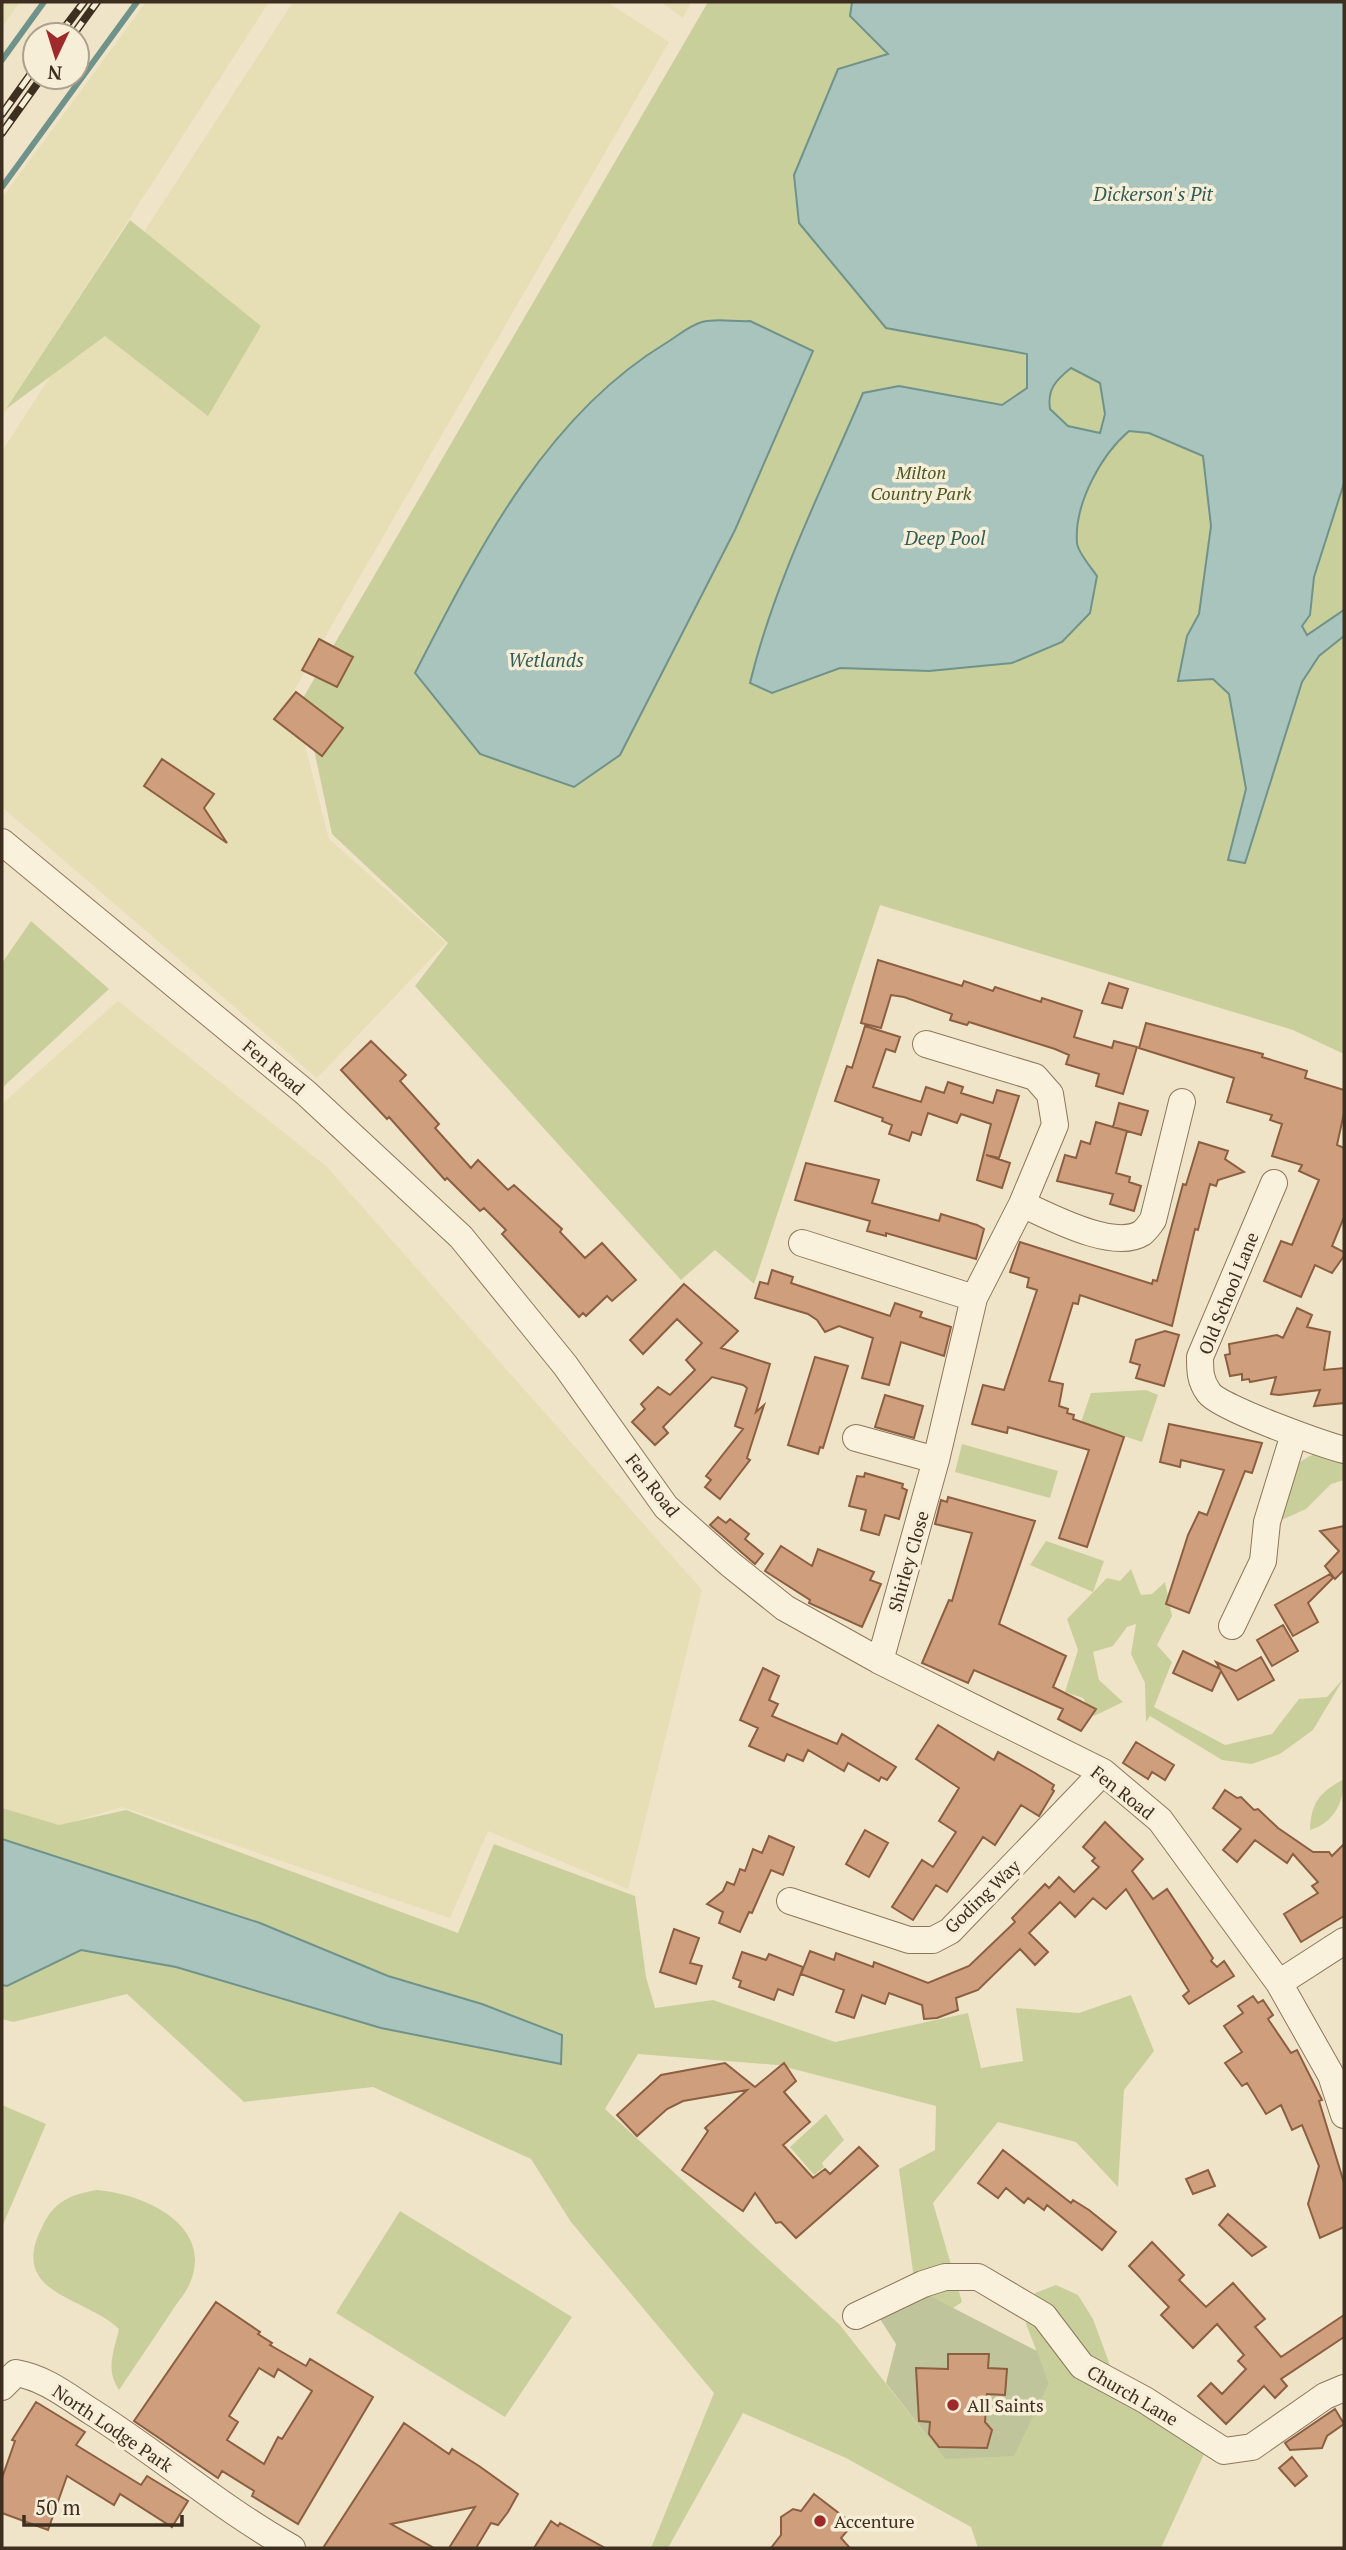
<svg xmlns="http://www.w3.org/2000/svg" width="1346" height="2550" font-family="'PT Serif',serif">
<style>
.farmland{fill:#e6deb5}
.green{fill:#c9cf9b}
.cemetery{fill:#bfc49a}
.water{fill:#a9c4bc;stroke:#6f938a;stroke-width:2;fill-rule:evenodd}
.lines{fill:none;stroke-linecap:round;stroke-linejoin:round}
.stream{stroke:#6f938a;stroke-width:6}
.building{fill:#cf9f7d;stroke:#8d5f41;stroke-width:2;fill-rule:evenodd}
.minor-casing{stroke:#8d765c;stroke-width:28}
.minor{stroke:#faf1dc;stroke-width:26}
.rail-casing{stroke:#3d2e20;stroke-width:8}
.rail{stroke:#f7eed8;stroke-width:5;stroke-dasharray:16;stroke-linecap:butt}
.poi-dot{fill:#9e2a2b;stroke:#f7eed8;stroke-width:2.5}
.labels{text-anchor:middle;dominant-baseline:central;stroke-width:7;stroke-linejoin:round;paint-order:stroke}
.park-label{font-size:18px;font-style:italic;fill:#4d5a26;stroke:#f7eed8}
.street-label{font-size:18px;fill:#3d2e20;stroke:#f7eed8}
.poi-label{font-size:18px;fill:#3d2e20;stroke:#f7eed8;text-anchor:start}
.water-label{font-size:19px;font-style:italic;fill:#2f5d5a;stroke:#f7eed8}
</style>
<rect width="100%" height="100%" fill="#f0e4c8"/>
<path class="farmland" d="M 2,2 L 20,2 L 2,27 Z
M 146,2 L 269,2 L 2,416 L 2,198 Z
M 293,2 L 607,2 L 669,42 L 292,694 L 329,839 L 446,943 L 317,1078 L 2,807 L 2,451 Z
M 661,2 L 691,2 L 683,18 Z
M 118,1001 L 326,1166 L 702,1590 L 628,1889 L 488,1831 L 450,1918 L 122,1807 L 58,1826 L 2,1808 L 2,1104 Z"/>
<path class="green" d="M 708,2 L 1344,2 L 1344,1054 L 1293,1030 L 880,905 L 754,1284 L 715,1250 L 681,1280 L 415,986 L 448,943 L 332,834 L 303,698 Z
M 130,220 L 261,326 L 208,416 L 105,336 L 6,409 Z
M 31,921 L 109,989 L 2,1088 L 2,963 Z
M 1146,1390 L 1158,1395 L 1142,1442 L 1081,1422 L 1091,1393 Z
M 962,1444 L 1058,1471 L 1050,1498 L 955,1472 Z
M 1320,1453 L 1344,1462 L 1344,1480 L 1331,1484 L 1306,1509 L 1277,1522 C 1285,1492 1285,1460 1320,1453 Z
M 1046,1541 L 1104,1561 L 1093,1592 L 1030,1565 Z
M 1131,1569 L 1141,1595 L 1152,1594 L 1165,1582 L 1172,1616 L 1157,1645 L 1172,1662 L 1154,1707 L 1225,1745 L 1272,1734 L 1299,1699 L 1327,1697 L 1344,1678 L 1313,1730 L 1280,1754 L 1252,1764 L 1222,1760 L 1150,1716 L 1146,1722 L 1145,1683 L 1131,1654 L 1136,1624 L 1127,1627 L 1113,1646 L 1093,1652 L 1099,1680 L 1123,1702 L 1094,1716 L 1083,1698 L 1065,1692 L 1078,1650 L 1067,1619 L 1107,1578 L 1120,1581 Z
M 1344,1779 C 1344,1802 1334,1823 1310,1830 C 1311,1802 1320,1792 1344,1779 Z
M 2,1808 L 59,1825 L 126,1810 L 458,1933 L 494,1844 L 635,1896 L 646,1977 L 655,2008 L 713,2000 L 835,2042 L 968,2013 L 981,2068 L 1023,2061 L 1016,2008 L 1079,2013 L 1131,1995 L 1154,2051 L 1124,2090 L 1118,2187 L 1076,2142 L 998,2122 L 933,2203 L 962,2302 L 921,2330 L 899,2169 L 935,2150 L 936,2106 L 778,2065 L 638,2054 L 605,2109 L 840,2325 L 945,2459 L 1049,2383 L 1026,2324 L 1035,2293 L 1056,2285 L 1078,2295 L 1093,2319 L 1115,2379 L 1204,2454 L 1161,2548 L 978,2548 L 971,2527 L 846,2458 L 743,2413 L 668,2548 L 651,2548 L 714,2393 L 571,2222 L 531,2159 L 373,2087 L 244,2102 L 127,1994 L 13,2022 L 2,2019 Z
M 2,2105 L 46,2124 L 2,2227 Z
M 826,2114 L 844,2140 L 822,2163 L 824,2167 L 814,2175 L 790,2147 Z
M 96,2190 C 141,2193 215,2224 190,2283 C 186,2293 176,2304 170,2314 C 153,2339 136,2365 119,2390 C 105,2369 114,2352 119,2329 C 83,2295 8,2295 42,2227 C 54,2201 70,2195 96,2190 Z
M 400,2211 L 572,2317 L 505,2417 L 336,2313 Z"/>
<path class="cemetery" d="M 924,2293 L 1037,2351 L 1049,2383 L 1014,2456 L 945,2459 L 886,2383 L 896,2344 L 880,2319 Z"/>
<path class="water" d="M 852,2 L 1344,2 L 1344,483 L 1314,577 L 1310,615 L 1302,626 L 1307,635 L 1344,610 L 1344,636 L 1319,656 L 1302,682 L 1245,863 L 1228,860 L 1246,789 L 1229,694 L 1213,679 L 1178,681 L 1187,636 L 1199,614 L 1211,526 L 1203,456 L 1149,433 L 1129,431 C 1101,455 1074,504 1077,543 C 1078,553 1091,567 1097,576 L 1090,613 L 1062,642 L 1012,663 L 929,671 L 840,668 L 772,693 L 750,683 C 774,583 823,487 863,393 L 899,386 L 1002,405 L 1027,388 L 1027,354 L 886,328 L 799,223 L 794,175 L 838,69 L 888,54 L 850,16 ZM 1071,368 L 1100,383 L 1105,414 L 1100,433 L 1068,426 L 1050,409 C 1047,389 1056,380 1071,368 Z
M 750,321 L 813,351 L 735,530 L 620,755 L 574,787 L 480,754 L 415,673 C 478,551 544,417 666,343 C 676,337 690,325 702,322 C 716,318 735,322 750,321 Z
M 2,1839 L 260,1923 L 388,1976 L 482,2004 L 562,2035 L 561,2064 L 381,2028 L 176,1967 L 81,1950 L 7,1986 L 2,1985 Z"/>
<g class="lines">
<path class="stream" d="M 2,60 L 44,2
M 2,187 L 137,2"/>
</g>
<path class="building" d="M 319,639 L 353,657 L 337,687 L 302,670 Z
M 296,692 L 343,728 L 322,756 L 274,719 Z
M 162,759 L 214,794 L 204,808 L 227,843 L 144,786 Z
M 878,960 L 962,986 L 964,981 L 993,991 L 995,987 L 1041,1002 L 1042,998 L 1082,1011 L 1074,1037 L 1112,1048 L 1114,1041 L 1137,1047 L 1123,1094 L 1096,1086 L 1099,1074 L 1066,1064 L 1069,1055 L 1055,1049 L 969,1022 L 967,1025 L 950,1020 L 952,1014 L 904,997 L 891,995 L 881,1028 L 861,1023 Z
M 1109,983 L 1128,989 L 1122,1008 L 1102,1003 Z
M 1146,1023 L 1263,1054 L 1262,1057 L 1307,1071 L 1305,1078 L 1344,1090 L 1344,1113 L 1337,1145 L 1344,1148 L 1344,1217 L 1332,1246 L 1344,1252 L 1344,1256 L 1332,1273 L 1315,1265 L 1301,1297 L 1264,1281 L 1281,1241 L 1292,1245 L 1319,1180 L 1299,1171 L 1302,1165 L 1272,1156 L 1282,1124 L 1270,1120 L 1272,1115 L 1227,1102 L 1234,1078 L 1139,1048 Z
M 865,1026 L 900,1037 L 895,1052 L 886,1049 L 873,1087 L 921,1102 L 926,1087 L 944,1093 L 948,1082 L 963,1087 L 961,1093 L 993,1103 L 997,1090 L 1019,1096 L 999,1158 L 986,1155 L 1010,1163 L 1002,1188 L 977,1180 L 991,1124 L 961,1114 L 957,1123 L 928,1113 L 921,1135 L 912,1132 L 909,1141 L 889,1134 L 892,1125 L 882,1121 L 883,1118 L 835,1101 L 847,1066 L 852,1068 Z
M 371,1041 L 406,1075 L 400,1081 L 439,1124 L 435,1128 L 471,1168 L 478,1160 L 508,1190 L 514,1185 L 562,1229 L 560,1232 L 585,1258 L 602,1243 L 636,1280 L 612,1301 L 607,1296 L 586,1316 L 583,1313 L 579,1317 L 502,1234 L 506,1230 L 484,1208 L 480,1211 L 447,1178 L 445,1180 L 389,1117 L 387,1119 L 341,1070 Z
M 1119,1103 L 1148,1111 L 1141,1135 L 1113,1127 Z
M 1096,1122 L 1127,1131 L 1116,1173 L 1130,1177 L 1129,1182 L 1141,1186 L 1134,1211 L 1110,1204 L 1113,1194 L 1057,1181 L 1065,1155 L 1076,1158 L 1081,1141 L 1090,1144 Z
M 1199,1142 L 1228,1151 L 1225,1159 L 1244,1172 L 1218,1180 L 1216,1186 L 1210,1184 L 1198,1230 L 1195,1229 L 1172,1326 L 1080,1295 L 1078,1304 L 1073,1303 L 1049,1381 L 1063,1384 L 1059,1406 L 1068,1409 L 1067,1413 L 1074,1415 L 1073,1419 L 1124,1437 L 1087,1547 L 1059,1538 L 1089,1450 L 1008,1427 L 1007,1433 L 972,1424 L 983,1385 L 1004,1390 L 1037,1290 L 1027,1287 L 1029,1278 L 1010,1272 L 1020,1242 L 1152,1284 L 1153,1280 L 1157,1281 L 1183,1184 L 1186,1185 Z
M 806,1163 L 879,1180 L 872,1203 L 939,1221 L 941,1214 L 977,1225 L 984,1229 L 976,1259 L 886,1233 L 886,1236 L 867,1231 L 870,1221 L 795,1200 Z
M 772,1270 L 793,1277 L 791,1283 L 890,1316 L 895,1303 L 922,1312 L 920,1317 L 951,1327 L 944,1356 L 901,1342 L 889,1385 L 862,1378 L 873,1338 L 839,1326 L 825,1332 L 817,1320 L 808,1314 L 755,1298 L 760,1282 L 768,1284 Z
M 684,1284 L 738,1331 L 721,1348 L 770,1364 L 756,1412 L 764,1405 L 747,1458 L 750,1460 L 720,1499 L 705,1487 L 711,1480 L 706,1476 L 743,1429 L 735,1426 L 747,1388 L 743,1385 L 712,1377 L 663,1427 L 668,1433 L 655,1445 L 632,1422 L 645,1409 L 641,1404 L 658,1387 L 670,1395 L 695,1370 L 686,1360 L 702,1343 L 677,1319 L 643,1354 L 630,1340 Z
M 1297,1308 L 1312,1315 L 1307,1327 L 1330,1332 L 1324,1370 L 1344,1368 L 1344,1403 L 1314,1406 L 1320,1390 L 1279,1395 L 1271,1394 L 1276,1377 L 1250,1382 L 1249,1379 L 1242,1380 L 1242,1374 L 1230,1376 L 1225,1355 L 1230,1354 L 1229,1344 L 1277,1335 L 1283,1338 Z
M 1165,1331 L 1179,1335 L 1164,1386 L 1136,1378 L 1140,1365 L 1130,1362 L 1136,1340 Z
M 815,1357 L 848,1366 L 823,1448 L 820,1447 L 818,1454 L 788,1445 Z
M 885,1395 L 923,1406 L 914,1438 L 875,1427 Z
M 1169,1424 L 1262,1443 L 1252,1473 L 1245,1471 L 1189,1613 L 1166,1604 L 1188,1535 L 1199,1512 L 1207,1515 L 1224,1470 L 1181,1460 L 1180,1467 L 1160,1462 Z
M 865,1473 L 903,1484 L 902,1488 L 907,1490 L 899,1519 L 885,1515 L 879,1535 L 861,1530 L 866,1510 L 849,1506 L 857,1476 L 864,1477 Z
M 948,1497 L 1035,1521 L 999,1624 L 1066,1656 L 1053,1687 L 1096,1709 L 1081,1731 L 1058,1719 L 1063,1709 L 974,1670 L 968,1683 L 922,1663 L 949,1600 L 952,1601 L 972,1533 L 935,1524 L 941,1500 L 947,1502 Z
M 718,1517 L 726,1523 L 730,1519 L 749,1534 L 745,1539 L 763,1554 L 755,1564 L 710,1525 Z
M 1344,1526 L 1344,1570 L 1335,1579 L 1325,1566 L 1339,1551 L 1320,1531 Z
M 781,1546 L 812,1566 L 818,1549 L 874,1572 L 870,1580 L 881,1584 L 862,1627 L 809,1603 L 810,1600 L 765,1571 Z
M 1330,1574 L 1333,1578 L 1308,1603 L 1318,1622 L 1293,1636 L 1275,1605 Z
M 1283,1625 L 1298,1651 L 1272,1666 L 1257,1640 Z
M 1183,1651 L 1220,1669 L 1216,1662 L 1236,1671 L 1261,1657 L 1274,1680 L 1238,1700 L 1221,1671 L 1212,1691 L 1173,1673 Z
M 763,1668 L 779,1676 L 769,1700 L 778,1704 L 772,1716 L 837,1744 L 842,1734 L 896,1767 L 887,1780 L 881,1777 L 879,1781 L 848,1763 L 844,1771 L 808,1750 L 803,1761 L 787,1754 L 784,1761 L 749,1746 L 758,1728 L 740,1720 Z
M 938,1725 L 994,1760 L 998,1752 L 1035,1773 L 1054,1785 L 1052,1789 L 1054,1791 L 1039,1816 L 1021,1805 L 995,1845 L 983,1837 L 947,1892 L 936,1885 L 913,1920 L 892,1907 L 922,1860 L 933,1867 L 956,1832 L 939,1821 L 959,1788 L 916,1759 Z
M 1136,1742 L 1174,1765 L 1165,1780 L 1152,1772 L 1148,1779 L 1123,1763 Z
M 1225,1790 L 1237,1798 L 1241,1797 L 1254,1810 L 1258,1809 L 1278,1828 L 1313,1852 L 1329,1852 L 1332,1856 L 1344,1844 L 1344,1916 L 1301,1942 L 1284,1914 L 1318,1893 L 1312,1886 L 1318,1882 L 1293,1854 L 1287,1863 L 1255,1840 L 1237,1862 L 1223,1850 L 1241,1829 L 1213,1808 Z
M 1105,1822 L 1143,1859 L 1132,1871 L 1153,1899 L 1167,1889 L 1213,1958 L 1211,1961 L 1217,1967 L 1224,1961 L 1234,1976 L 1189,2004 L 1183,1996 L 1189,1991 L 1126,1889 L 1106,1909 L 1093,1898 L 1075,1917 L 1060,1902 L 1029,1933 L 1048,1952 L 1035,1965 L 1020,1949 L 978,1990 L 956,1998 L 958,2010 L 937,2018 L 924,2019 L 922,2005 L 889,1993 L 885,2004 L 862,1995 L 854,2018 L 836,2012 L 844,1990 L 801,1974 L 810,1951 L 834,1960 L 836,1953 L 873,1967 L 874,1962 L 928,1983 L 969,1966 L 1015,1922 L 1012,1918 L 1045,1884 L 1049,1888 L 1059,1877 L 1074,1892 L 1099,1867 L 1092,1861 L 1095,1858 L 1083,1847 Z
M 865,1830 L 888,1843 L 869,1877 L 846,1864 Z
M 769,1836 L 794,1847 L 783,1875 L 771,1870 L 752,1913 L 749,1912 L 740,1932 L 719,1923 L 723,1912 L 707,1904 L 723,1891 L 727,1882 L 734,1885 L 740,1869 L 745,1871 L 753,1849 L 762,1853 Z
M 674,1929 L 699,1938 L 690,1963 L 702,1966 L 696,1984 L 660,1972 Z
M 742,1952 L 766,1960 L 769,1954 L 803,1967 L 793,1995 L 778,1989 L 774,2000 L 739,1987 L 741,1981 L 733,1978 Z
M 1253,1996 L 1258,2003 L 1263,2000 L 1273,2015 L 1268,2019 L 1291,2053 L 1297,2050 L 1322,2100 L 1319,2101 L 1344,2183 L 1344,2227 L 1320,2238 L 1308,2204 L 1319,2166 L 1302,2125 L 1292,2130 L 1281,2105 L 1266,2114 L 1247,2083 L 1242,2086 L 1225,2063 L 1242,2052 L 1224,2026 L 1243,2013 L 1238,2006 Z
M 725,2063 L 755,2087 L 784,2063 L 796,2081 L 784,2092 L 810,2122 L 783,2145 L 813,2178 L 825,2169 L 830,2174 L 859,2147 L 878,2166 L 796,2238 L 781,2222 L 776,2223 L 755,2193 L 743,2211 L 682,2170 L 708,2131 L 705,2128 L 747,2090 L 683,2101 L 667,2109 L 637,2136 L 617,2115 L 661,2075 Z
M 1003,2150 L 1071,2203 L 1073,2200 L 1089,2210 L 1116,2232 L 1102,2250 L 1047,2205 L 1044,2210 L 1028,2198 L 1024,2203 L 1006,2188 L 998,2198 L 978,2183 Z
M 1208,2170 L 1215,2186 L 1193,2194 L 1186,2179 Z
M 1228,2214 L 1266,2247 L 1252,2256 L 1219,2225 Z
M 1152,2242 L 1184,2275 L 1179,2280 L 1206,2307 L 1233,2283 L 1265,2319 L 1255,2327 L 1281,2357 L 1344,2315 L 1344,2337 L 1281,2379 L 1287,2386 L 1275,2398 L 1264,2386 L 1226,2424 L 1198,2396 L 1211,2383 L 1222,2394 L 1246,2369 L 1238,2361 L 1244,2355 L 1217,2324 L 1193,2348 L 1161,2315 L 1169,2307 L 1129,2266 Z
M 216,2302 L 260,2332 L 258,2334 L 272,2343 L 270,2345 L 306,2366 L 310,2359 L 373,2397 L 298,2524 L 252,2496 L 254,2491 L 222,2471 L 218,2478 L 134,2421 ZM 259,2368 L 274,2377 L 278,2369 L 312,2391 L 282,2439 L 278,2437 L 264,2464 L 227,2440 L 238,2422 L 229,2416 Z
M 948,2354 L 989,2354 L 988,2368 L 1007,2369 L 1005,2395 L 987,2394 L 985,2422 L 992,2430 L 987,2448 L 939,2447 L 929,2434 L 930,2422 L 919,2421 L 916,2368 L 948,2369 Z
M 36,2402 L 85,2432 L 76,2445 L 141,2485 L 147,2476 L 188,2501 L 172,2527 L 120,2494 L 114,2505 L 67,2476 L 48,2530 L 2,2513 L 2,2478 L 15,2441 L 12,2440 Z
M 1335,2409 L 1344,2424 L 1327,2436 L 1322,2448 L 1290,2450 L 1285,2443 Z
M 404,2423 L 449,2454 L 452,2449 L 479,2466 L 518,2494 L 508,2512 L 498,2525 L 491,2523 L 476,2548 L 449,2548 L 475,2507 L 391,2524 L 434,2548 L 323,2548 Z
M 1292,2457 L 1307,2476 L 1295,2486 L 1279,2468 Z
M 814,2494 L 853,2524 L 841,2538 L 850,2548 L 771,2548 L 781,2535 L 781,2517 L 793,2509 L 801,2511 Z
M 551,2521 L 558,2526 L 560,2523 L 605,2548 L 534,2548 Z"/>
<g class="lines">
<defs>
<path id="minor" d="M 2,842 L 306,1093 L 461,1237 L 565,1365 L 666,1507 L 730,1564 L 785,1608 L 880,1661 L 1103,1772 L 1160,1820 L 1279,1983 L 1331,2075 L 1344,2115
M 926,1044 L 1035,1077 L 1050,1094 L 1055,1125 L 1022,1204 C 1049,1216 1113,1251 1142,1233 C 1146,1230 1150,1224 1153,1220 L 1182,1102
M 1274,1183 L 1200,1357 C 1200,1371 1200,1381 1209,1393 C 1220,1408 1322,1444 1344,1450
M 802,1243 L 974,1298
M 856,1438 L 936,1460
M 1232,1626 L 1263,1561 L 1267,1522 L 1294,1434
M 880,1661 L 936,1460 L 974,1298 L 1022,1204
M 790,1901 L 909,1940 L 933,1940 L 950,1931 L 1103,1772
M 1279,1983 L 1344,1941
M 856,2316 L 923,2284 L 945,2277 L 978,2277 L 1044,2316 L 1082,2366 L 1145,2400 L 1224,2451 L 1252,2447 L 1325,2396 L 1344,2388
M 2,2387 L 16,2373 C 45,2378 67,2396 92,2412 C 160,2455 222,2509 292,2548"/>
</defs>
<use href="#minor" class="minor-casing"/>
<use href="#minor" class="minor"/>
<defs>
<path id="rail" d="M 59,35 L 84,2
M 73,35 L 97,2
M 2,114 L 35,68
M 2,133 L 42,77"/>
</defs>
<use href="#rail" class="rail-casing"/>
<use href="#rail" class="rail"/>
</g>
<g class="poi-dot">
<circle cx="953" cy="2405" r="7"/>
<circle cx="820" cy="2521" r="7"/>
</g>
<g class="labels">
<g class="park-label">
<text x="921" y="472">Milton<tspan x="921" dy="21">Country Park</tspan></text>
</g>
<g class="street-label">
<text transform="translate(274 1067) rotate(40)">Fen Road</text>
<text transform="translate(1228 1293) rotate(-68)">Old School Lane</text>
<text transform="translate(653 1485) rotate(52)">Fen Road</text>
<text transform="translate(908 1561) rotate(-74)">Shirley Close</text>
<text transform="translate(1123 1792) rotate(38)">Fen Road</text>
<text transform="translate(982 1896) rotate(-44)">Goding Way</text>
<text transform="translate(1133 2395) rotate(30)">Church Lane</text>
<text transform="translate(113 2428) rotate(34)">North Lodge Park</text>
</g>
<g class="poi-label">
<text x="967" y="2405">All Saints</text>
<text x="834" y="2521">Accenture</text>
</g>
<g class="water-label">
<text x="1153" y="193">Dickerson's Pit</text>
<text x="945" y="537">Deep Pool</text>
<text x="546" y="659">Wetlands</text>
</g>
</g>
<rect width="1346" height="2550" fill="none" stroke="#3d2e20" stroke-width="7"/>
<g transform="translate(56 56) rotate(184)"><circle r="33" fill="#f7eed8" stroke="#ada18e" stroke-width="2"/>
<path d="M0-5L12 26L0 18L-12 26Z" fill="#9e2a2b"/>
<text y="-10" font-size="19" font-weight="bold" text-anchor="middle" fill="#3d2e20">N</text>
</g>
<path d="M24 2515v10h158v-10" fill="none" stroke="#3d2e20" stroke-width="3.5"/>
<text x="35" y="2515" font-size="21" fill="#3d2e20" stroke="#f7eed8" stroke-width="5" paint-order="stroke">50 m</text>
</svg>
